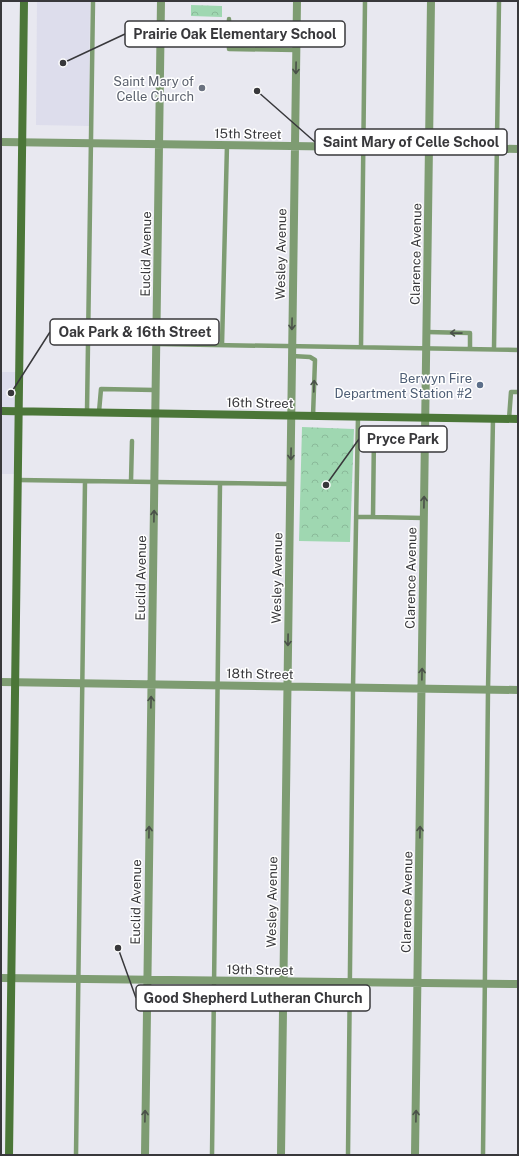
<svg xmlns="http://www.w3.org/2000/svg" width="519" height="1156" font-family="'Public Sans',sans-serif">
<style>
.built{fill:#ddddec}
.forest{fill:url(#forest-crowns)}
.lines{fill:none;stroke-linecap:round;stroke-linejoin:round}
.lane{stroke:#7e9c72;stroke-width:4.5}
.street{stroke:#7e9c72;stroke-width:8}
.secondary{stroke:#4b7638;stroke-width:8}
.oneway{stroke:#4a5149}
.worship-dot{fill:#6b7280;stroke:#fff;stroke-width:1.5}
.service-dot{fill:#5c6f8a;stroke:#fff;stroke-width:1.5}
.labels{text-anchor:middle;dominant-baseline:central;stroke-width:3;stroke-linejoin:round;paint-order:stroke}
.worship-label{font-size:13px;fill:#5b616d;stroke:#fff;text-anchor:end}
.street-label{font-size:13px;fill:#38383b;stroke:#fff}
.service-label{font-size:13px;fill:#4e5e75;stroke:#fff;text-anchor:end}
.leader{fill:none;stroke:#38383b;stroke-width:1.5}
.callout-dot{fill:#38383b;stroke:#fff;stroke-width:1.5}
.callout{fill:#fff;stroke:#38383b;stroke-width:1.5}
.callout-label{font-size:14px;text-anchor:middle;font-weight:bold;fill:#38383b}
</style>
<defs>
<pattern id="forest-crowns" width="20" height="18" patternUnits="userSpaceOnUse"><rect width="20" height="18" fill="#9fd7b1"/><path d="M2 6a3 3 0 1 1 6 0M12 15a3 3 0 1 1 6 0" fill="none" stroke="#8ab999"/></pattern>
</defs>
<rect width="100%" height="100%" fill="#e8e8f0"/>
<path class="built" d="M 37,1 L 90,1 L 89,126 L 36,125 Z
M 1,372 L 18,372 L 16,474 L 1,474 Z"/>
<path class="forest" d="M 191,5 L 222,6 L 222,17 L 191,16 Z
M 302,427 L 354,429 L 350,542 L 299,541 Z"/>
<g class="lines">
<path class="lane" d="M 229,19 L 229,49 L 296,50
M 427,332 L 470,333 L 470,349
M 157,344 L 518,350
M 222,345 L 227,145
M 361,347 L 365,1
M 494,349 L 499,1
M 292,356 L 310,357 L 315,360 L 313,416
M 87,412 L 93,1
M 99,412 L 101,389 L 155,390
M 509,419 L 511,392 L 518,392
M 374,433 L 373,517 L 424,518
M 18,480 L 290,484
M 131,481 L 132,441
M 356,517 L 373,517
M 76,1155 L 85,481
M 212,1155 L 220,483
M 348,1155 L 353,688 L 358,416
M 483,1155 L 488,690 L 493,418"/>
<path class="street" d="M 1,142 L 518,149
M 1,682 L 518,690
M 1,978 L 518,984
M 145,1155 L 161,1
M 281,1155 L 297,1
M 415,1155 L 431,1"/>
<path class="secondary" d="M 1,411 L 518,419
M 9,1155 L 24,1"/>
</g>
<defs><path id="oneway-shaft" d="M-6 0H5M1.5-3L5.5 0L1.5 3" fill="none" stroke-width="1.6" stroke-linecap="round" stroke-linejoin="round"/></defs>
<g class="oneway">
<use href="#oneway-shaft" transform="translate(296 68) rotate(91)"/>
<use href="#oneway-shaft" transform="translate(292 324) rotate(91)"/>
<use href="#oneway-shaft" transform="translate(456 333) rotate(-179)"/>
<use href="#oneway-shaft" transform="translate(314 386) rotate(-88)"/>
<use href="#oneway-shaft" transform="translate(291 454) rotate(91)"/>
<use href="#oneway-shaft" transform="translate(424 502) rotate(-89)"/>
<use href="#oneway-shaft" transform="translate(154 516) rotate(-89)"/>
<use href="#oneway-shaft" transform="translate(288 640) rotate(91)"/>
<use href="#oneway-shaft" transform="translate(422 674) rotate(-89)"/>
<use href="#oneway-shaft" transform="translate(151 702) rotate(-89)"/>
<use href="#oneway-shaft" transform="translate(149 832) rotate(-89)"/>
<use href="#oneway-shaft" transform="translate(420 832) rotate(-89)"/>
<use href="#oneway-shaft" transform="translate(145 1116) rotate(-89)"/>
<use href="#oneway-shaft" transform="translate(416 1116) rotate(-89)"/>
</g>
<circle class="worship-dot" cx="202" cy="88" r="4"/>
<circle class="service-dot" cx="480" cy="385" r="4"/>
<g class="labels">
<g class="worship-label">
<text x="194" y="81">Saint Mary of<tspan x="194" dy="15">Celle Church</tspan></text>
</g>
<g class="street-label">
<text transform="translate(248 134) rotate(1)">15th Street</text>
<text transform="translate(146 254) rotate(-89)">Euclid Avenue</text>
<text transform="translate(281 254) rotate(-89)">Wesley Avenue</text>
<text transform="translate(416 254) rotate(-89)">Clarence Avenue</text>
<text transform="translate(260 403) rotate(1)">16th Street</text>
<text transform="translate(141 578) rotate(-89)">Euclid Avenue</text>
<text transform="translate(277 578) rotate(-89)">Wesley Avenue</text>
<text transform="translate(411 578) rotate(-89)">Clarence Avenue</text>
<text transform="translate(260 674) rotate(1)">18th Street</text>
<text transform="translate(136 902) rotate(-89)">Euclid Avenue</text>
<text transform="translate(272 902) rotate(-89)">Wesley Avenue</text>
<text transform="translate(407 902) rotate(-89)">Clarence Avenue</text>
<text transform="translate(260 970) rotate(1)">19th Street</text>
</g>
<g class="service-label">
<text x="472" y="378">Berwyn Fire<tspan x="472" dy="15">Department Station #2</tspan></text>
</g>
</g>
<path class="leader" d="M63 63L125 34M257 91L315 142M11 393L50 332M326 485L359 439M118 948L136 998"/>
<g class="callout-dot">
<circle cx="63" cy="63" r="4"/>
<circle cx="257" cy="91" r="4"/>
<circle cx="11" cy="393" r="4"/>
<circle cx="326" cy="485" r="4"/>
<circle cx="118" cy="948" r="4"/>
</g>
<g class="callout">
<rect x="125" y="21" width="220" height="26" rx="4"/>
<rect x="315" y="129" width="192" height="26" rx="4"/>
<rect x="50" y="319" width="169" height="26" rx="4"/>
<rect x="359" y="426" width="88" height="26" rx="4"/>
<rect x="136" y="985" width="234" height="26" rx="4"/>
</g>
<g class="callout-label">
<text x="235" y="39">Prairie Oak Elementary School</text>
<text x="411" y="147">Saint Mary of Celle School</text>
<text x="135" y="337">Oak Park &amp; 16th Street</text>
<text x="403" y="444">Pryce Park</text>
<text x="253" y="1003">Good Shepherd Lutheran Church</text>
</g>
<rect width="519" height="1156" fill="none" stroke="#38383b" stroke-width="4"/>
</svg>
